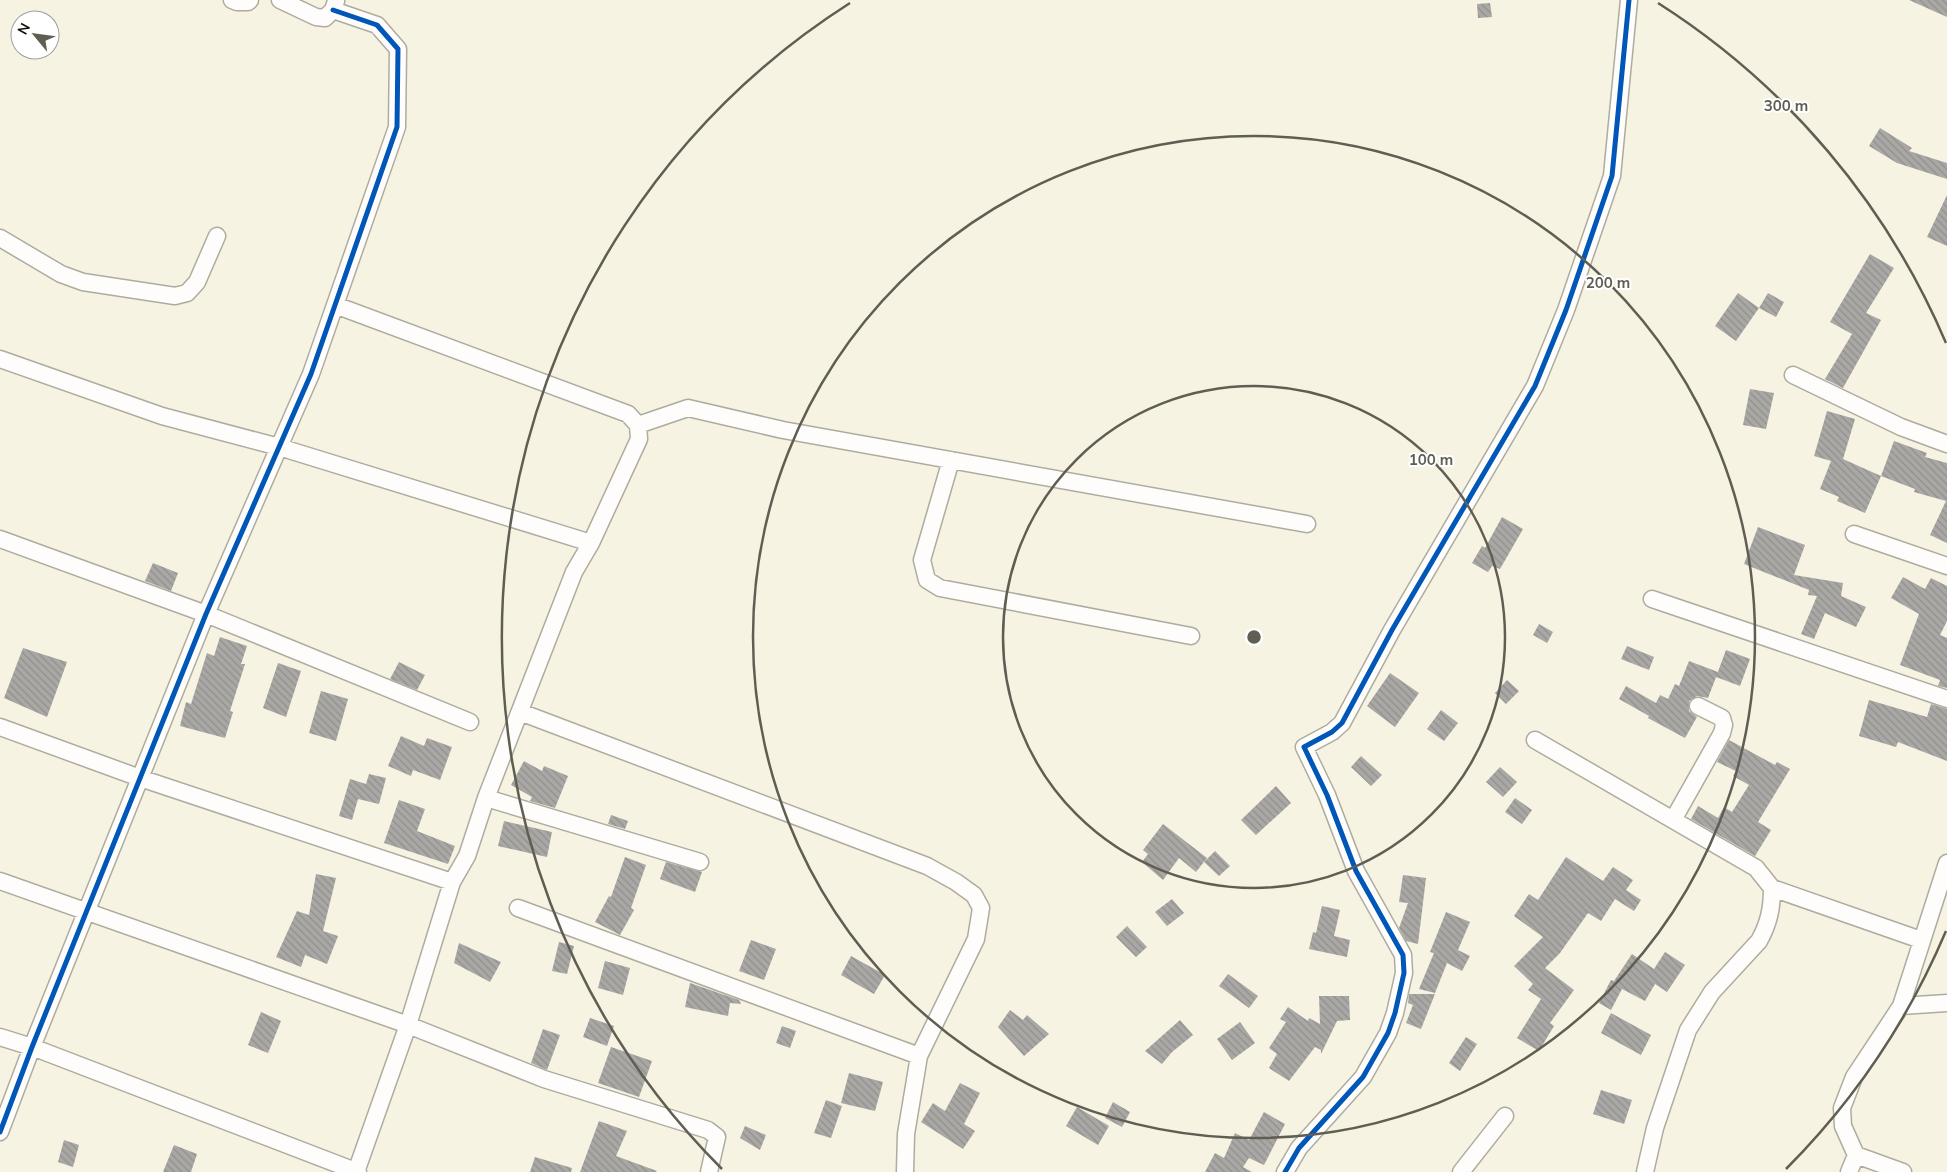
<svg xmlns="http://www.w3.org/2000/svg" width="1947" height="1172" font-family="Mulish,sans-serif">
<style>
.building{fill:url(#building-back-hatch)}
.lines{fill:none;stroke-linecap:round;stroke-linejoin:round}
.street-casing{stroke:#aeac9f;stroke-width:19}
.street{stroke:#fefdfb;stroke-width:16}
.cycleway-casing{stroke:#fff;stroke-width:8}
.cycleway{stroke:#0057b8;stroke-width:5}
.ring{fill:none;stroke:#605e53;stroke-width:2.5}
.centre{fill:#605e53;stroke:#fff;stroke-width:2.5}
.ring-label{font-size:15px;text-anchor:middle;font-weight:bold;fill:#605e53;stroke:#fff;stroke-width:4;stroke-linejoin:round;paint-order:stroke}
</style>
<defs>
<pattern id="building-back-hatch" width="6" height="6" patternUnits="userSpaceOnUse" patternTransform="scale(1.25)"><rect width="6" height="6" fill="#aaa8a5"/><path d="M-1 5l2 2M0 0l6 6M5-1l2 2" fill="none" stroke="#918f8d"/></pattern>
</defs>
<rect width="100%" height="100%" fill="#f6f3e3"/>
<path class="building" d="M 1909,0 L 1947,0 L 1947,17 Z
M 1490,3 L 1492,17 L 1478,18 L 1477,4 Z
M 1880,128 L 1912,148 L 1909,151 L 1947,163 L 1947,179 L 1897,163 L 1869,146 Z
M 1947,195 L 1947,246 L 1927,237 Z
M 1870,254 L 1894,268 L 1866,313 L 1881,320 L 1843,388 L 1825,379 L 1852,334 L 1830,322 Z
M 1738,293 L 1759,308 L 1736,341 L 1715,326 Z
M 1768,293 L 1784,302 L 1776,317 L 1759,308 Z
M 1750,389 L 1774,393 L 1766,429 L 1743,425 Z
M 1827,411 L 1855,419 L 1843,459 L 1881,476 L 1865,513 L 1837,501 L 1839,497 L 1820,489 L 1831,461 L 1814,456 Z
M 1894,441 L 1927,453 L 1925,457 L 1947,463 L 1947,543 L 1930,535 L 1946,501 L 1914,492 L 1915,489 L 1881,476 Z
M 1502,517 L 1523,529 L 1500,569 L 1492,566 L 1488,572 L 1472,563 L 1482,546 L 1485,548 Z
M 1758,527 L 1805,545 L 1794,575 L 1843,583 L 1841,596 L 1866,607 L 1856,627 L 1825,613 L 1814,639 L 1801,634 L 1817,596 L 1808,595 L 1809,590 L 1744,564 Z
M 153,563 L 178,573 L 171,591 L 145,581 Z
M 1903,577 L 1925,589 L 1931,578 L 1947,586 L 1947,621 L 1940,635 L 1947,638 L 1947,688 L 1938,686 L 1940,680 L 1900,665 L 1919,614 L 1891,598 Z
M 1539,624 L 1553,632 L 1547,643 L 1533,635 Z
M 220,637 L 247,646 L 241,664 L 245,664 L 230,711 L 233,712 L 225,738 L 180,726 L 186,702 L 191,704 L 207,653 L 214,656 Z
M 1627,646 L 1654,657 L 1649,670 L 1621,659 Z
M 23,648 L 67,662 L 47,717 L 4,698 Z
M 1726,650 L 1750,659 L 1740,686 L 1716,677 Z
M 1689,661 L 1718,672 L 1708,698 L 1697,696 L 1689,701 L 1689,711 L 1697,717 L 1685,738 L 1648,718 L 1649,716 L 1619,699 L 1626,686 L 1656,703 L 1660,695 L 1668,699 L 1675,684 L 1679,686 Z
M 399,662 L 425,675 L 417,690 L 390,679 Z
M 278,663 L 301,671 L 286,717 L 263,708 Z
M 1390,673 L 1419,693 L 1395,727 L 1367,706 Z
M 1507,680 L 1519,691 L 1506,704 L 1495,693 Z
M 321,691 L 348,699 L 336,741 L 309,733 Z
M 1869,700 L 1927,717 L 1931,704 L 1947,709 L 1947,761 L 1898,742 L 1896,747 L 1859,736 Z
M 1441,710 L 1458,723 L 1444,741 L 1427,729 Z
M 401,736 L 424,746 L 427,738 L 452,747 L 440,780 L 413,770 L 411,776 L 388,766 Z
M 1729,740 L 1775,765 L 1777,762 L 1790,769 L 1758,822 L 1771,830 L 1755,856 L 1691,819 L 1698,806 L 1718,818 L 1724,807 L 1732,812 L 1749,785 L 1733,776 L 1736,771 L 1717,762 Z
M 1361,756 L 1382,775 L 1371,786 L 1351,767 Z
M 524,761 L 542,771 L 544,766 L 568,776 L 555,808 L 530,801 L 532,797 L 511,785 Z
M 1500,767 L 1517,782 L 1503,797 L 1486,782 Z
M 369,774 L 386,778 L 379,804 L 358,799 L 352,820 L 339,816 L 350,779 L 366,784 Z
M 1276,786 L 1291,803 L 1256,835 L 1241,820 Z
M 1515,798 L 1532,810 L 1522,824 L 1505,812 Z
M 399,800 L 425,809 L 417,831 L 455,846 L 448,864 L 384,843 Z
M 611,815 L 628,821 L 625,829 L 608,824 Z
M 504,821 L 552,832 L 547,857 L 498,846 Z
M 1163,824 L 1207,858 L 1196,872 L 1179,858 L 1163,880 L 1142,862 L 1148,854 L 1143,850 Z
M 1215,851 L 1230,866 L 1219,876 L 1204,862 Z
M 625,857 L 646,865 L 631,908 L 634,910 L 620,935 L 595,922 L 609,896 L 611,897 Z
M 1566,857 L 1603,881 L 1613,867 L 1633,880 L 1626,890 L 1641,900 L 1634,911 L 1615,899 L 1601,921 L 1588,913 L 1560,953 L 1545,968 L 1574,990 L 1550,1023 L 1554,1026 L 1539,1051 L 1517,1038 L 1541,999 L 1528,990 L 1533,984 L 1514,966 L 1543,937 L 1514,916 L 1529,894 L 1538,900 Z
M 666,862 L 702,872 L 695,892 L 660,879 Z
M 316,874 L 336,878 L 323,931 L 338,936 L 327,964 L 305,955 L 301,967 L 276,957 L 297,911 L 309,915 Z
M 1403,875 L 1426,878 L 1418,944 L 1406,941 L 1399,928 L 1408,903 L 1399,902 Z
M 1172,899 L 1184,913 L 1167,926 L 1155,912 Z
M 1322,906 L 1340,910 L 1334,936 L 1350,940 L 1347,957 L 1309,949 L 1313,932 L 1316,933 Z
M 1446,912 L 1470,922 L 1458,950 L 1470,956 L 1462,971 L 1447,963 L 1435,993 L 1419,989 L 1434,953 L 1430,952 Z
M 1127,926 L 1147,947 L 1136,957 L 1116,937 Z
M 751,940 L 776,949 L 764,980 L 739,971 Z
M 559,942 L 574,946 L 567,974 L 552,971 Z
M 459,943 L 501,962 L 490,982 L 454,963 Z
M 1665,952 L 1685,965 L 1667,992 L 1655,984 L 1645,1001 L 1622,989 L 1611,1010 L 1599,1003 L 1611,980 L 1614,981 L 1632,954 L 1654,969 Z
M 851,956 L 885,975 L 874,994 L 841,975 Z
M 605,961 L 630,968 L 623,995 L 598,988 Z
M 1228,974 L 1258,996 L 1249,1008 L 1219,986 Z
M 690,983 L 739,1000 L 741,1004 L 730,1003 L 728,1016 L 685,1007 Z
M 1409,994 L 1435,994 L 1421,1029 L 1406,1023 L 1413,1005 L 1408,1003 Z
M 1319,996 L 1349,996 L 1350,1020 L 1337,1021 L 1321,1054 L 1321,1050 L 1315,1047 L 1289,1081 L 1269,1068 L 1277,1054 L 1269,1048 L 1286,1022 L 1280,1019 L 1288,1007 L 1308,1021 L 1309,1018 L 1320,1024 Z
M 1010,1010 L 1023,1020 L 1027,1015 L 1049,1034 L 1024,1056 L 998,1027 Z
M 261,1012 L 281,1021 L 268,1053 L 248,1045 Z
M 1611,1013 L 1651,1035 L 1641,1055 L 1601,1033 Z
M 590,1018 L 614,1026 L 607,1046 L 583,1037 Z
M 1180,1020 L 1193,1035 L 1172,1052 L 1162,1064 L 1145,1051 Z
M 1240,1022 L 1255,1043 L 1232,1060 L 1217,1039 Z
M 782,1026 L 796,1031 L 790,1048 L 776,1043 Z
M 543,1029 L 560,1035 L 547,1070 L 531,1063 Z
M 1466,1037 L 1477,1044 L 1460,1071 L 1449,1063 Z
M 611,1047 L 652,1061 L 639,1097 L 598,1083 Z
M 849,1073 L 883,1082 L 875,1111 L 841,1103 Z
M 960,1083 L 980,1093 L 964,1124 L 975,1131 L 963,1149 L 921,1122 L 933,1103 L 945,1111 Z
M 1601,1090 L 1632,1100 L 1624,1124 L 1593,1114 Z
M 826,1100 L 842,1106 L 831,1138 L 814,1133 Z
M 1113,1102 L 1130,1112 L 1122,1127 L 1105,1118 Z
M 1077,1107 L 1109,1126 L 1098,1145 L 1066,1126 Z
M 1264,1112 L 1285,1124 L 1264,1165 L 1249,1158 L 1243,1167 L 1252,1172 L 1205,1172 L 1215,1153 L 1224,1158 L 1235,1133 L 1249,1140 Z
M 599,1121 L 627,1131 L 616,1156 L 657,1171 L 656,1172 L 580,1172 Z
M 745,1126 L 766,1135 L 760,1150 L 740,1138 Z
M 64,1140 L 79,1145 L 73,1167 L 58,1162 Z
M 174,1145 L 197,1154 L 191,1172 L 163,1172 Z
M 535,1157 L 572,1168 L 571,1172 L 530,1172 Z"/>
<g class="lines">
<defs>
<path id="street" d="M 232,0 L 237,2 L 248,2 L 250,0
M 280,0 L 316,17 L 325,18 L 333,10 L 336,1
M 0,238 L 61,274 L 83,282 L 175,296 L 187,293 L 197,282 L 217,236
M 335,305 L 628,414 L 638,425 L 639,439 L 591,543 L 574,572 L 486,798 L 467,856 L 452,882 L 408,1025 L 356,1172
M 0,359 L 162,416 L 279,447 L 591,543
M 1793,375 L 1901,427 L 1947,444
M 638,425 L 688,408 L 783,430 L 1307,524
M 951,460 L 922,560 L 927,580 L 940,588 L 1191,636
M 1854,534 L 1947,566
M 0,539 L 206,614 L 470,722
M 1652,599 L 1947,699
M 520,712 L 927,866 L 956,882 L 974,895 L 981,908 L 976,939 L 919,1056 L 906,1134 L 905,1172
M 0,727 L 140,778 L 452,882
M 1535,740 L 1756,868 L 1772,888 L 1921,940
M 486,798 L 700,862
M 1673,820 L 1722,733 L 1724,725 L 1722,718 L 1698,706
M 0,881 L 408,1025 L 544,1079 L 708,1130 L 717,1137 L 709,1172
M 518,908 L 919,1056
M 1901,1006 L 1947,1003
M 0,1037 L 32,1047 L 358,1172
M 0,1132 L 32,1047 L 206,614 L 311,374 L 397,127 L 398,49 L 377,25 L 333,10
M 1856,1155 L 1903,1172
M 1285,1172 L 1299,1148 L 1363,1077 L 1388,1033 L 1395,1013 L 1404,973 L 1403,955 L 1356,871 L 1327,795 L 1304,747 L 1332,732 L 1342,723 L 1392,630 L 1535,386 L 1566,310 L 1612,176 L 1629,0
M 1461,1172 L 1505,1116
M 1645,1172 L 1655,1128 L 1688,1030 L 1712,992 L 1759,941 C 1769,923 1772,908 1772,888
M 1849,1172 L 1856,1155 L 1843,1126 L 1842,1108 L 1854,1077 L 1901,1006 L 1947,863"/>
</defs>
<use href="#street" class="street-casing"/>
<use href="#street" class="street"/>
<defs>
<path id="cycleway" d="M 0,1132 L 32,1047 L 206,614 L 311,374 L 397,127 L 398,49 L 377,25 L 333,10
M 1285,1172 L 1299,1148 L 1363,1077 L 1388,1033 L 1395,1013 L 1404,973 L 1403,955 L 1356,871 L 1327,795 L 1304,747 L 1332,732 L 1342,723 L 1392,630 L 1535,386 L 1566,310 L 1612,176 L 1629,0"/>
</defs>
<use href="#cycleway" class="cycleway-casing"/>
<use href="#cycleway" class="cycleway"/>
</g>
<g class="ring">
<circle cx="1254" cy="637" r="251"/>
<circle cx="1254" cy="637" r="501"/>
<path d="M1946 931A752 752 0 0 1 1786 1169M722 1169A752 752 0 0 1 850 3M1658 3A752 752 0 0 1 1946 343"/>
</g>
<circle cx="1254" cy="637" r="8" class="centre"/>
<g class="ring-label">
<text x="1786" y="111">300 m</text>
<text x="1608" y="288">200 m</text>
<text x="1431" y="465">100 m</text>
</g>
<g transform="translate(35 35) rotate(299)"><circle r="24" fill="#ffffff" stroke="#9f9f9b"/>
<path d="M0-4L9 19L0 12L-9 19Z" fill="#605e53"/>
<text y="-8" font-size="14" font-weight="bold" text-anchor="middle" fill="#100e05">N</text>
</g>
</svg>
